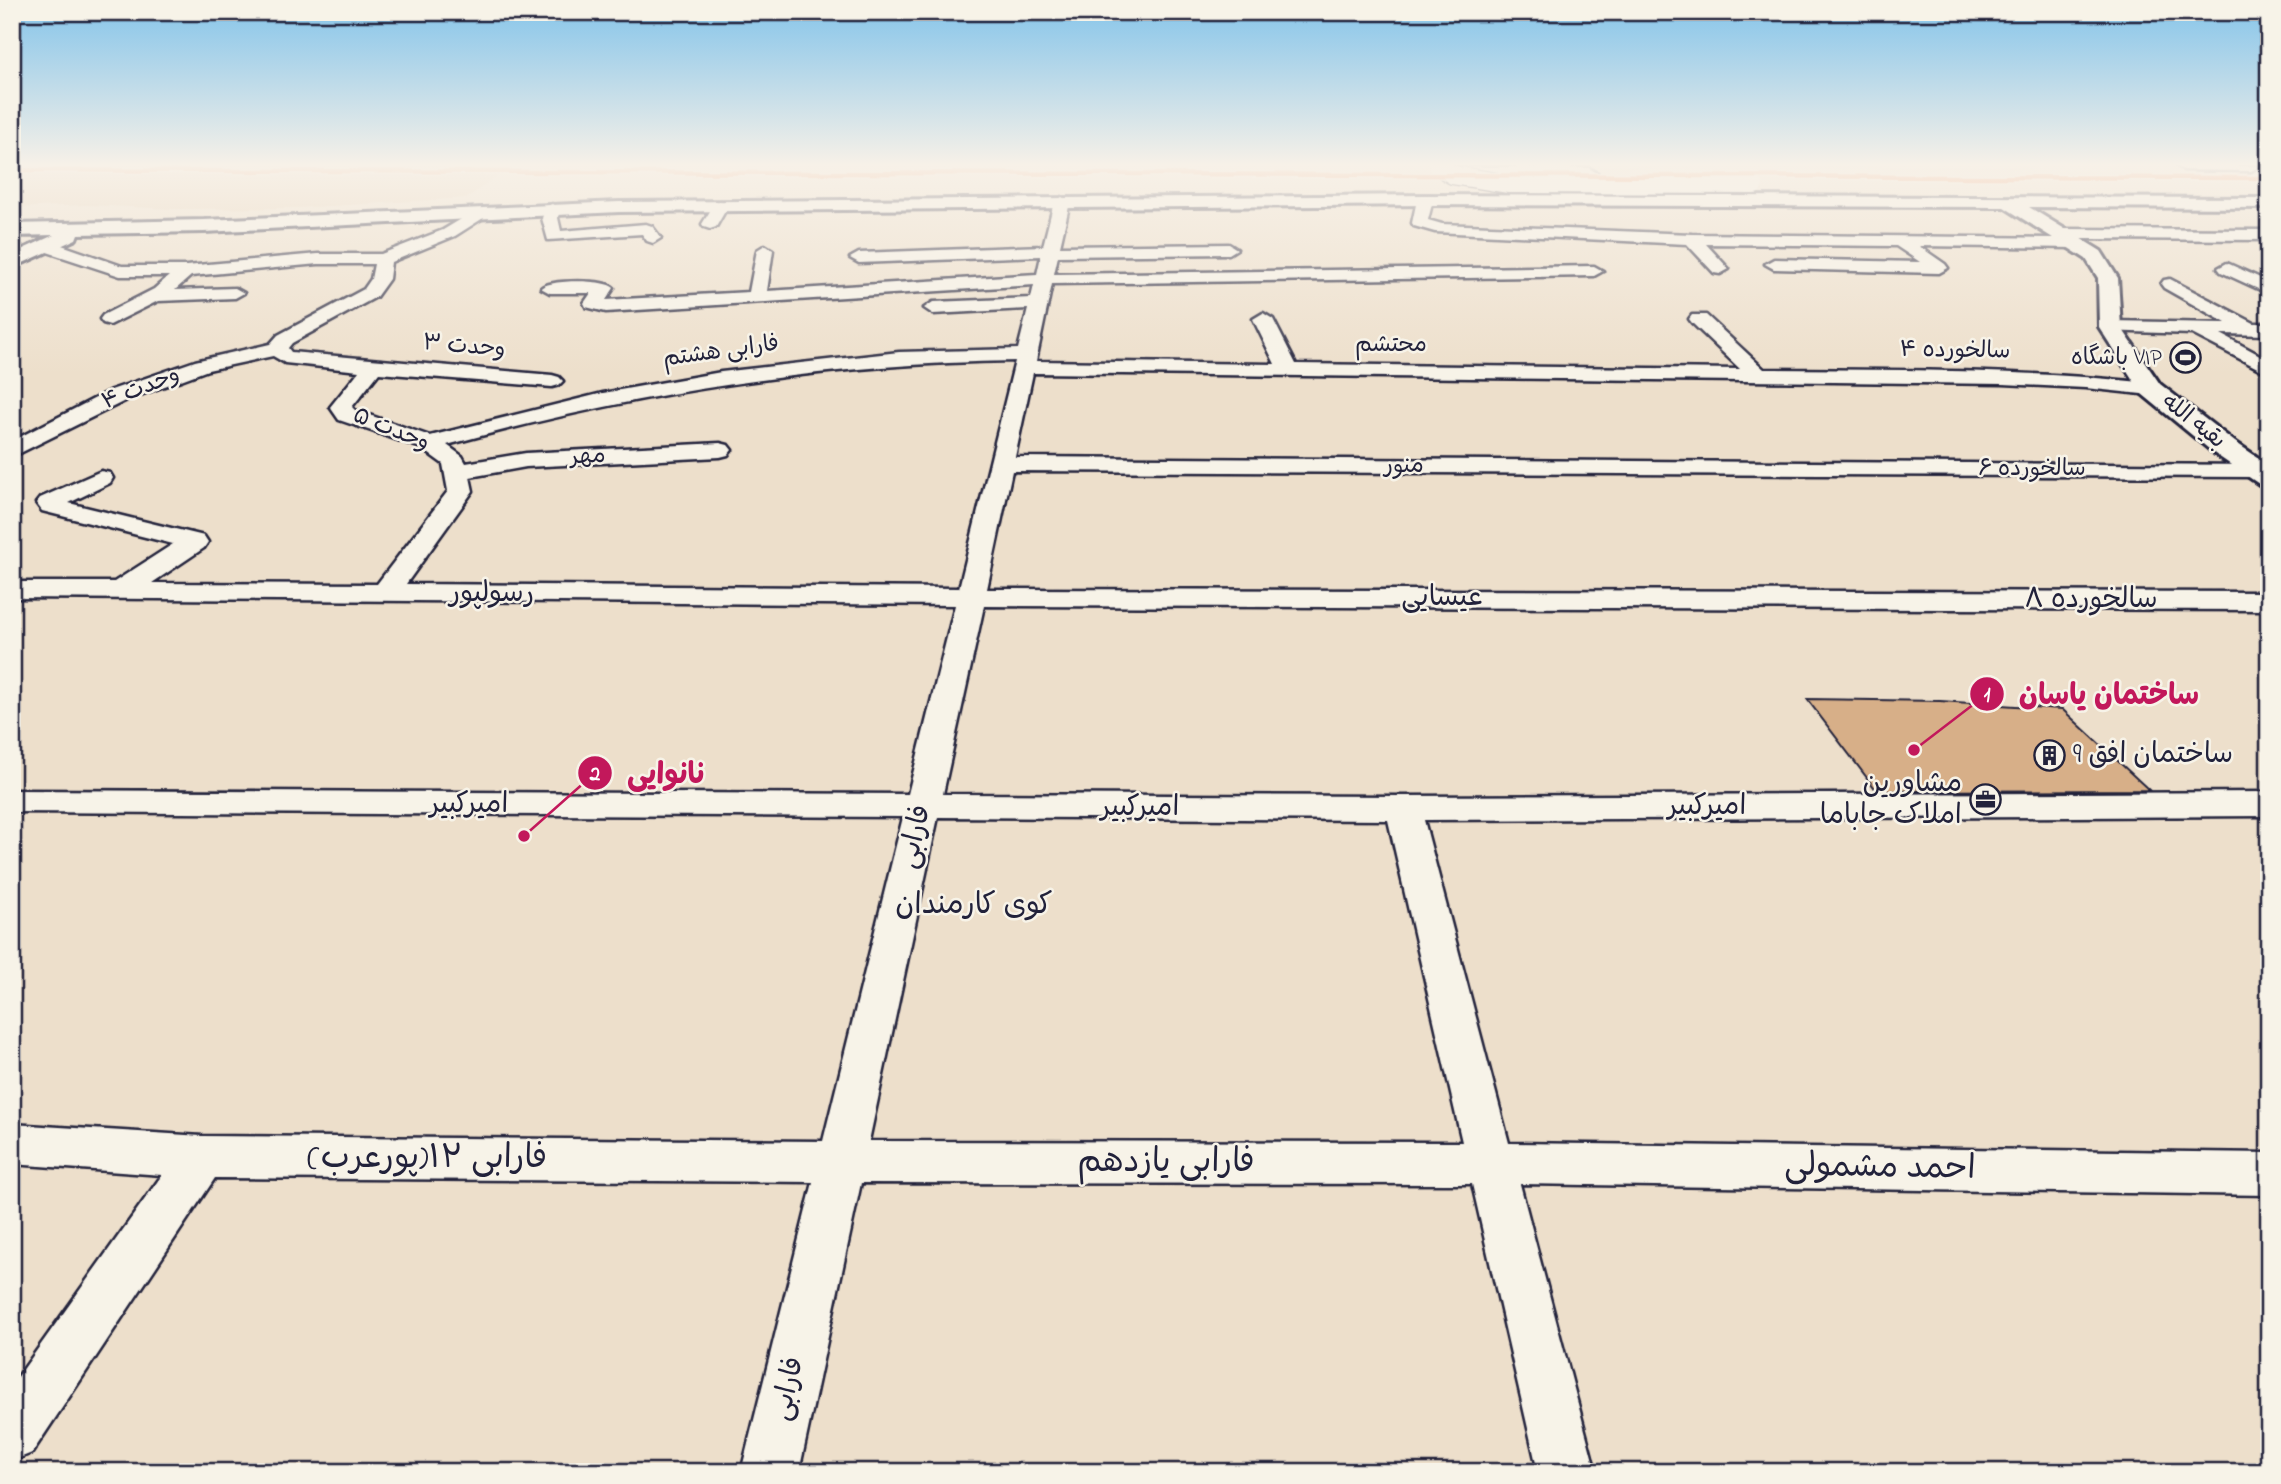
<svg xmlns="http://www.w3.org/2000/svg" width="2281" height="1484" font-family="'Indie Flower','Playpen Sans Arabic',sans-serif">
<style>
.built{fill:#e6d1b7}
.building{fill:#d7af88;stroke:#22223b;stroke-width:2}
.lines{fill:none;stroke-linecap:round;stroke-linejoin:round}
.minor-casing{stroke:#22223b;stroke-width:5}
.secondary-casing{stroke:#22223b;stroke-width:6}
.minor{fill:#f7f3e8;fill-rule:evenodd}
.secondary{fill:#f7f3e8;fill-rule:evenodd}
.secondary-bridge-casing{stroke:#22223b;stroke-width:21;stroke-linecap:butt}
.secondary-bridge{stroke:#f7f3e8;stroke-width:18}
.rail-1-casing{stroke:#f7f3e8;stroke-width:7}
.rail-1{stroke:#f26522;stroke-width:4.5}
.labels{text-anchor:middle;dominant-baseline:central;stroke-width:5;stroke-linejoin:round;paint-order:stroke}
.far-street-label{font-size:23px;fill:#22223b;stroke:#f7f3e8}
.far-poi-label{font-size:23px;fill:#22223b;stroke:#f7f3e8;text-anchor:end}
.street-label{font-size:28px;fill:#22223b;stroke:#f7f3e8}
.poi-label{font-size:28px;fill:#22223b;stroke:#f7f3e8;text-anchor:start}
.neighbourhood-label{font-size:30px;fill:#22223b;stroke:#f7f3e8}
.near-street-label{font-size:33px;fill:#22223b;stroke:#f7f3e8}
.leader{fill:none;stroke:#c2185b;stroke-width:2.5}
.callout-dot{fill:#c2185b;stroke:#f7f3e8;stroke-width:2.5}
.mark-label{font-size:21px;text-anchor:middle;font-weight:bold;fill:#fff}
.callout-label{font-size:30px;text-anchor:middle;font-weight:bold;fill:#c2185b;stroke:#f7f3e8;stroke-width:5;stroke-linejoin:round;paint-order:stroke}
</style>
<rect width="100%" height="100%" fill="#eddfcb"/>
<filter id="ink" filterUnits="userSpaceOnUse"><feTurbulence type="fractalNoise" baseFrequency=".0143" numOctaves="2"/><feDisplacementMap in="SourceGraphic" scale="14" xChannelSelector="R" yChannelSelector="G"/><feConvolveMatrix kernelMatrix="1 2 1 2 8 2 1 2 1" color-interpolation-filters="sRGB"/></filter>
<g filter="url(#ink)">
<path class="built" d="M 12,166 L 510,166 L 467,198 L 297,208 L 174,209 L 86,205 L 12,208 Z
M 1465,166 L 2027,166 L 2033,169 L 1467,168 Z"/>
<path class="building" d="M 1807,699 L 1940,701 L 2062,709 L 2149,790 L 1877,791 Z"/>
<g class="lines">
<defs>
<path id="minor" d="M 2177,166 L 2257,166 L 2258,167 L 2251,171 L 2184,170 Z
M 1425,195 L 1433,200 L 1428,220 L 1442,224 L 1692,234 L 2056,238 L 2052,234 L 2060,229 L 2269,230 L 2269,240 L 2079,239 L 2083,243 L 2075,248 L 1919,246 L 1945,264 L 1948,268 L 1939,273 L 1774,269 L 1765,264 L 1774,259 L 1920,262 L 1896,246 L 1706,244 L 1729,269 L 1720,274 L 1714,273 L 1687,244 L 1435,232 L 1414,226 L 1412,223 L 1417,200 Z
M 1062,197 L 1070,202 L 1060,246 L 1229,244 L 1237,249 L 1229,254 L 1058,256 L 1054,274 L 1594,266 L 1603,271 L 1594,276 L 1052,284 L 1036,361 L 1275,364 L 1253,319 L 1263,313 L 1273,319 L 1296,364 L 1740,369 L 1692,323 L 1689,319 L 1692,315 L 1706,315 L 1764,369 C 1893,370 2022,369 2151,383 L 2159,384 L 2162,389 L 2159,394 L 2151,395 L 2085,388 L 2003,384 L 1033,373 L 1015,457 L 2266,465 L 2269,470 L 2266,475 L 2257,477 L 1012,471 L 987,589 L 2269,592 L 2269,610 L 984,606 L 943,794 L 1403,796 L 2269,792 L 2269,816 L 1424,820 L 1509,1143 L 2269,1153 L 2269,1195 L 1520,1184 L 1596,1472 L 1538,1472 L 1472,1184 L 861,1183 L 799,1472 L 741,1472 L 813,1182 L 215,1178 L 32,1453 L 12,1461 L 12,1385 L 162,1175 L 12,1164 L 12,1124 L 202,1136 L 823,1141 L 903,817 L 12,812 L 12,790 L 908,794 L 955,605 L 12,598 L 12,582 L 114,582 L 173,544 L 42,511 L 36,503 L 40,498 L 101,471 L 110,473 L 113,478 L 110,483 L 69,503 L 204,536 L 208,542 L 204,548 L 152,583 L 377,584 L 448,491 L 443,464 L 421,448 L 339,420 L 330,407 L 359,371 L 285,363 L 273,356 L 208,370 L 127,400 L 12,457 L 12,441 L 111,390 L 195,361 L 270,344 L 278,335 L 364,289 L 371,279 L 374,264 L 318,264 L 191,276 L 175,290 L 235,288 L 244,293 L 235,298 L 158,301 L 110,325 L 103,323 L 100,319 L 103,315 L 154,289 L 169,276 L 120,276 L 41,250 L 39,246 L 41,242 L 53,242 L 122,266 L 186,266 L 318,254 L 381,254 L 443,230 L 478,209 L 488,209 L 491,212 L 488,215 L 455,236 L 391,262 L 389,279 L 376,297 L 292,343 L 288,348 L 291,352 L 552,375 L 559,377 L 563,381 L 559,385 L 552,387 L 379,373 L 352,407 L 355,410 L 430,436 L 603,393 L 721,372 L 899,352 L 1018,349 L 1028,309 L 933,314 L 924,308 L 933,302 L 1031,298 L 1034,285 L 606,312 L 586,307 L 584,303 L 591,293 L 550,293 L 541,288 C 549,279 606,279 614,288 L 606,300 L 749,292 L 757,250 L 765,245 L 773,250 L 767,291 L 1037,274 L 1041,256 L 859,263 L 850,258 L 859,253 L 1043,246 L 1054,202 ZM 1015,361 L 959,588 L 406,584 L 473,491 L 470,477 L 526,467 L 720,457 L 728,455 L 732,450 L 728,445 L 720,443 L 526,453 L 466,463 L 462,456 L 447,445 C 637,393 818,364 1015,361 ZM 938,817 L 1388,820 L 1462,1142 L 869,1141 Z
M 720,201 L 728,206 L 716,227 L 710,229 L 704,227 L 702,224 L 715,203 Z
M 552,204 L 560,209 L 558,218 L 561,231 L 646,224 L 652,226 L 661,238 L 653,243 L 647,241 L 642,234 L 548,240 L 542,218 L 547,206 Z
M 2227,263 L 2269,282 L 2269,294 L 2221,272 L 2218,268 Z
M 2170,279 L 2254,323 L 2269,323 L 2269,335 L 2221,334 L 2269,360 L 2269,374 L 2192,334 L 2103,331 L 2100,327 L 2110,321 L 2226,323 L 2164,288 L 2161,284 L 2164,280 Z"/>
<path id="secondary" d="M 1441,166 L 1589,168 L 1597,173 L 1589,178 C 1563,177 1455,180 1441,166 Z
M 1425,195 L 2269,198 L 2269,208 L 2029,207 L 2101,251 L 2118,278 L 2121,327 L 2160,384 L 2235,442 L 2269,465 L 2269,486 L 2259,484 L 2215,454 L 2142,394 L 2099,327 L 2098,278 L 2086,259 L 2004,207 L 1425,205 L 619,212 L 204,232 L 78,234 L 76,239 L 12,268 L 12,254 L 54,235 L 12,236 L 12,224 L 204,220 L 619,202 Z"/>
</defs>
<use href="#minor" class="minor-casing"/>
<use href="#secondary" class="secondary-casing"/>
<use href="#minor" class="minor"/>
<use href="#secondary" class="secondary"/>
<defs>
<path id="secondary-bridge" d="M 1438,166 L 1453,175 L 1509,184 L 1754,185"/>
</defs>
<use href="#secondary-bridge" class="secondary-bridge-casing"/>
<use href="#secondary-bridge" class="secondary-bridge"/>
<defs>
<path id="rail-1" d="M 12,170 L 2269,178"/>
</defs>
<use href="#rail-1" class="rail-1-casing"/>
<use href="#rail-1" class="rail-1"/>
</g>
</g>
<linearGradient id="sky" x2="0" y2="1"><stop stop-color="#84c4ea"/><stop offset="0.44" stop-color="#f7f1e8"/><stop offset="1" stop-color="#f7f1e8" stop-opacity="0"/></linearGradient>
<rect width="2281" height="374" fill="url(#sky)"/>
<defs>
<symbol id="stadium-ring" viewBox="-11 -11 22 22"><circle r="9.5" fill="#f7f3e8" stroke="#22223b" stroke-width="1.5"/><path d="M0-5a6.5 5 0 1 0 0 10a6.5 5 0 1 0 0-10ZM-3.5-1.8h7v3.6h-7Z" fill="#22223b"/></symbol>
<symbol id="building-ring" viewBox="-11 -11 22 22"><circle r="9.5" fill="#f7f3e8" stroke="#22223b" stroke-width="1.5"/><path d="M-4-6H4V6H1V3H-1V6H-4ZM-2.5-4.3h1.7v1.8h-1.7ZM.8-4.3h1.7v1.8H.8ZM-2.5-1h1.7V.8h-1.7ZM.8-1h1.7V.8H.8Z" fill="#22223b"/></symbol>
<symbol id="office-ring" viewBox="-11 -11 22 22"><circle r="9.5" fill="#f7f3e8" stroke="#22223b" stroke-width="1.5"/><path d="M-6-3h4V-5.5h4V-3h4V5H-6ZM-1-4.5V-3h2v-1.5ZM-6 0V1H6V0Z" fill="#22223b"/></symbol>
</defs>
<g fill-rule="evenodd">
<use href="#stadium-ring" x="2168" y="340" width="35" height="35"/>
<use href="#building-ring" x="2032" y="738" width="35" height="35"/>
<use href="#office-ring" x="1968" y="782" width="35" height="35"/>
</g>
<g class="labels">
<g class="far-street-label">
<text x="1391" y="345">محتشم</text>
<text transform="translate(464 347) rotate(5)">وحدت ۳</text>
<text transform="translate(1955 351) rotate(1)">سالخورده ۴</text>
<text transform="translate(721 352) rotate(-8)">فارابی هشتم</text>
<text transform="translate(141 389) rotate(-21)">وحدت ۴</text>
<text transform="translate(2193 422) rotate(38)">بقیه الله</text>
<text transform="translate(391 430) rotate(22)">وحدت ۵</text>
<text transform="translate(588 457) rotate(-3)">مهر</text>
<text x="1404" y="466">منور</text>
<text x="2032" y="469">سالخورده ۶</text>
</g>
<g class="far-poi-label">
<text x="2162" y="358">باشگاه VIP</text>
</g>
<g class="street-label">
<text x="492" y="594">رسولپور</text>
<text x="1442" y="598">عیسایی</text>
<text x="2091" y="600">سالخورده ۸</text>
<text x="469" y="805">امیرکبیر</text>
<text x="1707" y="807">امیرکبیر</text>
<text x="1140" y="808">امیرکبیر</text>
<text transform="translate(916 837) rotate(-77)">فارابی</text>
<text transform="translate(789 1389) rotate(-77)">فارابی</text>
</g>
<g class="poi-label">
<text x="2073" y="755">ساختمان افق 9</text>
<text x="1962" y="784" text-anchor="end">مشاورین<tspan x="1962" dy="32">املاک جاباما</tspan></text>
</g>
<g class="neighbourhood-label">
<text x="974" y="906">کوی کارمندان</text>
</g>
<g class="near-street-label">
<text x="427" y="1159">فارابی ۱۲(پورعرب)</text>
<text x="1166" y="1163">فارابی یازدهم</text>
<text transform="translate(1880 1168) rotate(1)">احمد مشمولی</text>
</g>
</g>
<path class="leader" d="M1914 750L1987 694M524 836L595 773"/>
<g class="callout-dot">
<circle cx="1914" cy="750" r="7"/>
<circle cx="524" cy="836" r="7"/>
<circle cx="1987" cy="694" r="18"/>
<circle cx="595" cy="773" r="18"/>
</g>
<g class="mark-label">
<text x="1987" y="701">1</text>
<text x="595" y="780">2</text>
</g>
<g class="callout-label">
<text x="2109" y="704">ساختمان یاسان</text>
<text x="667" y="783">نانوایی</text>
</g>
<rect width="2281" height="1484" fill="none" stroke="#f7f3e8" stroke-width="42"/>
<rect x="21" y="21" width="2239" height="1442" fill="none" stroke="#22223b" stroke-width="2.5" filter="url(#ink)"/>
</svg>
